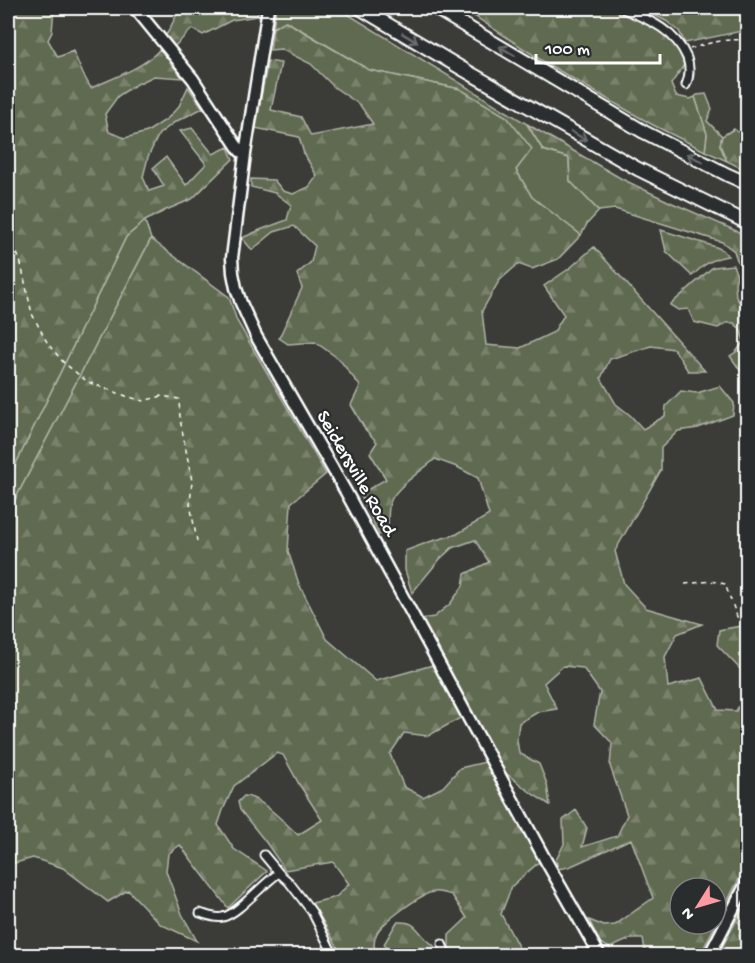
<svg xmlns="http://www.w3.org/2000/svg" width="755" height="963" font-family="'Gochi Hand',sans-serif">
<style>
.green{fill:#616b51;stroke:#b0b5a8;stroke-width:1.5}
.forest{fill:url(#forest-firs);stroke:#b0b5a8;stroke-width:1.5;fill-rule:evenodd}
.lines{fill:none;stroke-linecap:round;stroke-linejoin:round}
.street-casing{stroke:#fff;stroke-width:11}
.secondary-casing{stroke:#fff;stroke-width:15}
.primary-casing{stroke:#fff;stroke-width:15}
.highway-casing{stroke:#fff;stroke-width:16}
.path{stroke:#fff;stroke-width:1.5;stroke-dasharray:4.5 4.5;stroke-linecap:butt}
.street{stroke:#2a2d2e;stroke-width:7}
.secondary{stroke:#2a2d2e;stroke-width:10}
.primary{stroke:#2a2d2e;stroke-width:10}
.highway{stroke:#2a2d2e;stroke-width:12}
.oneway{stroke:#6a6c6d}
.labels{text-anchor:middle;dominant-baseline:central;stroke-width:4.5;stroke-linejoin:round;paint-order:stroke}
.street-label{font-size:20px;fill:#fff;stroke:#2a2d2e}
</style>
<defs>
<pattern id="forest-firs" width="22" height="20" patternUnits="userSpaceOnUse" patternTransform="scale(1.5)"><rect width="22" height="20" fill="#616b51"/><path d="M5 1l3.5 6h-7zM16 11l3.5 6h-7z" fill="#79816b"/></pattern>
</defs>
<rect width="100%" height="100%" fill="#3b3b37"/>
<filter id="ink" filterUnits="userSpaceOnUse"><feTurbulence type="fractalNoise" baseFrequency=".0167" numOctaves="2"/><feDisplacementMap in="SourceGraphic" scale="12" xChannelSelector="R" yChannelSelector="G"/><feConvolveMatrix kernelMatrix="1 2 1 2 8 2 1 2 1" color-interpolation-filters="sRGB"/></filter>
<g filter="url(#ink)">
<path class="green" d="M 276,8 L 338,8 L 527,124 L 543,150 L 569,158 L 570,181 L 599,211 L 587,224 L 581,235 L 532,198 L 516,170 L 460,89 L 369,70 L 286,21 L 273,28 Z
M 706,94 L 712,109 L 707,121 L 722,136 L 720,145 L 727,161 L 705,151 L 707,134 L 695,97 L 697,95 Z
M 145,221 L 151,239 L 8,513 L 8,480 L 126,237 Z"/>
<path class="forest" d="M 8,8 L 54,8 L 52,32 L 48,40 L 58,57 L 73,51 L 83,74 L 91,88 C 115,77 142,69 160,49 L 183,78 L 154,76 L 135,85 L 118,96 L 105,114 L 109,132 L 125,138 L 147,132 L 167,119 L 179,106 L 188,87 L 203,108 L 175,122 L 159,134 L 148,157 L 143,177 L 149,191 L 164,186 L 153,168 L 166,157 L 186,185 L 206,164 L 180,131 L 192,128 L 213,154 L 228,147 L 233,159 L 192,199 L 166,210 L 145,221 L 126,237 L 8,480 Z
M 180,8 L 260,8 L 257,16 L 232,20 L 203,35 L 192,29 L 173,48 L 164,37 L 168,32 Z
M 463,8 L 610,8 L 643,22 L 667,36 L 679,48 L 684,65 L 671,84 L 676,96 L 690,99 L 695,97 L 707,134 L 705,151 L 653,125 L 604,97 L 541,60 L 465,10 Z
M 640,8 L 747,8 L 747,30 L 685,43 L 679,31 L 666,21 Z
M 285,21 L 369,70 L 460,89 L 507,117 L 532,149 L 516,170 L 532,197 L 581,235 L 558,259 L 532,269 L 518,264 L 499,281 L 482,311 L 486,345 L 520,348 L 554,332 L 564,315 L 544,286 L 570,268 L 594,247 L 705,371 L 688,371 L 674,349 L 651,346 L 610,359 L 601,378 L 616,404 L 630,415 L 643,429 L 665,416 L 666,406 L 681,391 L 697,393 L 720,386 L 734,403 L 733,415 L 698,428 L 678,431 L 661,448 L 661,470 L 615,551 L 624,584 L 646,608 L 702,624 L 677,634 L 665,657 L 668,687 L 702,678 L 718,710 L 736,711 L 747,691 L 743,672 L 717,645 L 719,630 L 747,625 L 747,863 L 700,955 L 637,955 L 645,950 L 643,939 L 630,939 L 610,948 L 600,943 L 589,920 L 604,926 L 615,925 L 653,898 L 631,839 L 569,867 L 558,869 L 556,860 L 564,844 L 563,820 L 576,810 L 587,828 L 582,847 L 617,836 L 627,815 L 610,766 L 612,743 L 594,724 L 600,692 L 583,668 L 563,666 L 544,683 L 557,709 L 538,712 L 519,723 L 517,740 L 519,753 L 539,764 L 547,784 L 550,805 L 534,795 L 503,771 L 420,619 L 434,617 L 450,604 L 463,586 L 465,574 L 489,562 L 475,540 L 452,548 L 440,559 L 412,593 L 405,570 L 405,551 L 429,542 L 457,534 L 489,515 L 478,478 L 457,467 L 435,459 C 423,470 394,488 390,503 C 387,512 389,523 388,533 L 379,535 L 360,494 L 386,479 L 370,453 L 377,442 L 365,429 L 351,405 L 360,386 L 339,359 L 315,342 L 288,344 L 279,338 L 302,288 L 297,274 L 311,262 L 315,246 L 294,226 L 274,232 L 252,250 L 242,238 L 260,230 L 287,220 L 291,205 L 275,193 L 251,187 L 251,179 L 274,180 L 283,191 L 293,194 L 309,187 L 317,176 L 304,154 L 299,137 L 255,128 L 268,61 L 281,63 L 271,110 L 301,117 L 311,136 L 373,124 L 360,105 L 334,87 L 311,64 L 281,49 L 270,50 L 273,28 ZM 680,888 L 716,888 L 716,924 L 680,924 Z
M 527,124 L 622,179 L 670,202 L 739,232 C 746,241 747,260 746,271 L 737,260 L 734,251 L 722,242 L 615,209 L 599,211 L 570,181 L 569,158 L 543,150 Z
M 734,129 L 747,139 L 747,171 L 727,161 L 720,145 L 722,136 Z
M 661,230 L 716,247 L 723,250 L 728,256 C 713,258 703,265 692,276 L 666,251 Z
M 151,239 L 229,297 L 237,321 L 326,474 L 291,503 L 288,551 L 299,584 L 327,639 L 376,681 L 433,665 L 462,717 L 428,736 L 404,733 L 390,754 L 404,787 L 423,797 L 443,787 L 460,768 L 485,762 L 539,862 L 512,886 L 501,914 L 520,950 L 525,955 L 453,955 L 449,947 L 449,935 L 467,918 L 452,895 C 447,894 439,891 434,892 C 423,892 382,923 377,933 C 373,940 374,949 376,955 L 341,955 L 336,944 L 312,903 L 336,897 L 349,884 L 333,862 L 285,870 L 265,841 L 240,810 L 238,802 L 244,796 C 260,796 286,824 298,835 L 322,820 L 299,784 L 283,755 L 277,753 L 234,786 L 223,810 L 218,825 L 234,849 L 267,871 L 228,908 L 180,845 L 168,854 L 166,871 L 182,914 L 197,941 L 160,924 L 128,890 L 108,902 L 63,868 L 33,858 L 8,865 L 8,513 Z
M 733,265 L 737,276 L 735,283 L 736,297 L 743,307 L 747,329 L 747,366 L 740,370 L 730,356 L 736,352 L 744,341 L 740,329 L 734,323 L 726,323 L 718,328 L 694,322 L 688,309 L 678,310 L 670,305 L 713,267 Z
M 747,901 L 747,913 L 738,922 L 743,926 L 739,936 L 747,955 L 718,955 Z
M 397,922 C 414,921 415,927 425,938 C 431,944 437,947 441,955 L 389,955 L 384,944 Z"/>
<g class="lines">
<defs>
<path id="street" d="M 621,8 C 647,19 675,29 687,58 C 690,67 690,76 686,85
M 748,294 L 748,309
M 264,855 L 279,873 L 289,882 L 312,912 L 334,956
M 200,913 C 207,915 215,919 223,917 C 238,914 263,883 279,873
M 442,944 L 447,956"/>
<path id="secondary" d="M 135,8 L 193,79 L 240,151 L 245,154
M 268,8 L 245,154 L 232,258 L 233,273 L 236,288 L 241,303 L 256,336 L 346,492 L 546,861 L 600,956"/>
<path id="primary" d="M 709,956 L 748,880"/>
<path id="highway" d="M 360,8 L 461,68 L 638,169 L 748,223
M 435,8 L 644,132 L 728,175 L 748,184"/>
</defs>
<use href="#street" class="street-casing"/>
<use href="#secondary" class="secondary-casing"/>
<use href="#primary" class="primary-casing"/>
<use href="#highway" class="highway-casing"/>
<path class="path" d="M 690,49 C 708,43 729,37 748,41
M 8,228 L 21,264 L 32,314 L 48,344 L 64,363 L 88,382 L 126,396 L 143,401 L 162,396 L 179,399 L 180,419 L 192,481 L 190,504 L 197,541
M 685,584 L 711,581 L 725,584 L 739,622"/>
<use href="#street" class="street"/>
<use href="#secondary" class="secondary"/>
<use href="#primary" class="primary"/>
<use href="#highway" class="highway"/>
</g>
<defs><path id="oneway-shaft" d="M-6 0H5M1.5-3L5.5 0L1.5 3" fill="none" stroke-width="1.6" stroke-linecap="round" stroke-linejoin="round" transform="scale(1.5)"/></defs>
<g class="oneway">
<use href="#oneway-shaft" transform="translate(410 38) rotate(31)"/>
<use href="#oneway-shaft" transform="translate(507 51) rotate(-149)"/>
<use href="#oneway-shaft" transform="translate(579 136) rotate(30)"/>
<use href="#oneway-shaft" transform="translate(695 158) rotate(-152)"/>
</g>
</g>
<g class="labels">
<g class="street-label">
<text transform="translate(355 474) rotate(60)">Seidersville Road</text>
</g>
</g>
<rect width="755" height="963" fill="none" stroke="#2a2d2e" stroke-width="30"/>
<rect x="15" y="15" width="725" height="933" fill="none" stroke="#fff" stroke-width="2" filter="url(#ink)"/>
<g transform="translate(698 906) rotate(233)"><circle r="28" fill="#2a2d2e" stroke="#7f8182" stroke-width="1.5"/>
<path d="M0-4.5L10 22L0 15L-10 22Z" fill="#ff9aa2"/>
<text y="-9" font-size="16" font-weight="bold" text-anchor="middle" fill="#ffffff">N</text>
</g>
<path d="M536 54v9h124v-9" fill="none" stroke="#ffffff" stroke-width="3"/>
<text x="545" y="54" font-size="18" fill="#ffffff" stroke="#2a2d2e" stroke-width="4.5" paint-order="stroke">100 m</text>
</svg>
